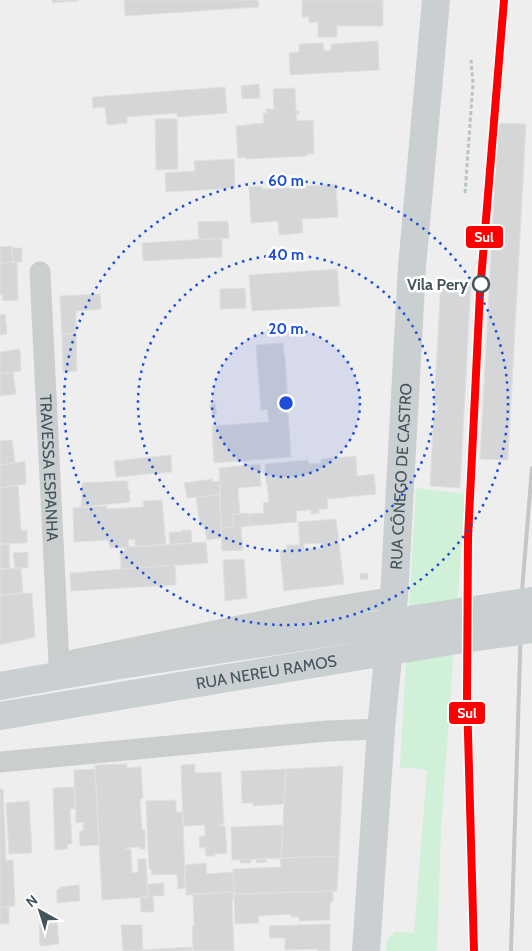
<svg xmlns="http://www.w3.org/2000/svg" width="532" height="951" font-family="Cabin,sans-serif">
<style>
.green{fill:#d0f0d7}
.building{fill:#d4d6d7;stroke:#e0e0e1;fill-rule:evenodd}
.lines{fill:none;stroke-linecap:round;stroke-linejoin:round}
.path{stroke:#b6c5be;stroke-width:3;stroke-dasharray:4 2.5;stroke-linecap:butt}
.street{stroke:#cacecf;stroke-width:21}
.secondary{stroke:#cacfd1;stroke-width:28}
.rail{stroke:#c4c6c8;stroke-width:4}
.secondary-bridge{stroke:#cacfd1;stroke-width:28}
.metro-1-casing{stroke:#fff;stroke-width:11}
.metro-1{stroke:#f00;stroke-width:8}
.ring{fill:none;stroke:#1d4ed8;stroke-width:2.5;stroke-dasharray:2.5 5}
.stop-dot{fill:#fff;stroke:#44545c;stroke-width:2.5}
.labels{text-anchor:middle;dominant-baseline:central;stroke-width:5;stroke-linejoin:round;paint-order:stroke}
.stop-label{font-size:16px;font-weight:bold;fill:#44545c;stroke:#fff;text-anchor:end}
.street-label{font-size:16px;fill:#44545c;stroke:#fff}
.centre{fill:#1d4ed8;stroke:#fff;stroke-width:2.5}
.ring-label{font-size:15px;text-anchor:middle;font-weight:bold;fill:#1d4ed8;stroke:#fff;stroke-width:5;stroke-linejoin:round;paint-order:stroke}
.line-badge{stroke:#fff;stroke-width:2}
.badge-label{font-size:14px;text-anchor:middle;font-weight:bold;fill:#fff}
</style>
<rect width="100%" height="100%" fill="#efeeee"/>
<path class="green" d="M 416,488 L 465,494 L 441,829 L 437,951 L 386,951 L 387,940 L 395,932 L 414,933 L 427,770 L 400,767 Z"/>
<path class="building" d="M 52,0 L 78,0 L 78,1 L 52,3 Z
M 124,0 L 258,0 L 259,7 L 125,16 Z
M 302,0 L 383,0 L 383,26 L 337,26 L 337,37 L 318,37 L 318,22 L 309,23 L 309,17 L 302,17 Z
M 378,41 L 379,70 L 290,75 L 289,53 L 299,52 L 299,44 L 323,43 L 324,51 L 331,50 L 331,44 Z
M 259,84 L 260,98 L 242,99 L 241,86 Z
M 225,87 L 227,113 L 178,117 L 177,113 L 127,117 L 127,123 L 107,125 L 105,107 L 93,108 L 92,97 Z
M 295,88 L 296,111 L 299,111 L 299,114 L 296,114 L 297,121 L 313,120 L 314,154 L 307,154 L 307,156 L 246,159 L 246,157 L 238,158 L 236,126 L 264,123 L 263,113 L 267,113 L 266,109 L 274,109 L 273,89 Z
M 155,119 L 177,119 L 178,169 L 156,170 Z
M 498,123 L 526,124 L 508,460 L 506,460 L 480,459 Z
M 234,159 L 235,188 L 166,192 L 165,173 L 195,171 L 194,161 Z
M 336,184 L 338,217 L 302,219 L 303,233 L 279,235 L 278,221 L 251,223 L 249,187 L 262,186 L 262,189 Z
M 228,221 L 229,238 L 199,240 L 198,222 Z
M 222,238 L 222,257 L 143,261 L 142,243 Z
M 12,246 L 13,262 L 0,263 L 0,247 Z
M 12,248 L 22,248 L 22,262 L 13,262 Z
M 17,262 L 18,300 L 2,301 L 3,295 L 0,295 L 0,263 Z
M 337,269 L 340,306 L 252,311 L 249,275 Z
M 441,280 L 471,281 L 460,488 L 430,486 L 434,411 L 437,411 L 438,405 L 434,405 Z
M 245,288 L 246,308 L 220,309 L 220,289 Z
M 100,294 L 101,309 L 76,311 L 76,333 L 62,334 L 60,296 Z
M 5,314 L 7,334 L 0,335 L 0,315 Z
M 76,333 L 77,371 L 63,372 L 62,334 Z
M 283,343 L 284,356 L 285,356 L 288,408 L 286,408 L 287,414 L 288,414 L 291,457 L 214,463 L 212,426 L 269,422 L 267,409 L 261,410 L 256,345 Z
M 20,349 L 21,371 L 0,374 L 0,352 Z
M 13,372 L 16,394 L 0,396 L 0,374 Z
M 215,403 L 217,413 L 212,415 L 209,405 Z
M 12,440 L 15,463 L 0,465 L 0,441 Z
M 171,455 L 172,472 L 116,477 L 114,461 Z
M 356,456 L 357,476 L 374,474 L 376,494 L 327,499 L 328,509 L 319,509 L 319,513 L 311,514 L 311,510 L 296,511 L 297,522 L 250,526 L 249,514 L 264,513 L 263,503 L 269,502 L 267,483 L 266,483 L 265,464 L 308,460 L 309,464 L 321,463 L 321,459 Z
M 25,461 L 26,484 L 0,488 L 0,465 Z
M 260,464 L 261,486 L 238,488 L 240,514 L 232,514 L 234,527 L 221,528 L 219,468 Z
M 213,479 L 213,482 L 220,481 L 220,495 L 187,498 L 184,483 Z
M 117,481 L 128,481 L 128,490 L 130,490 L 130,502 L 81,507 L 82,483 Z
M 18,485 L 21,530 L 27,530 L 27,543 L 0,544 L 0,488 Z
M 220,495 L 221,538 L 207,540 L 205,529 L 204,530 L 203,525 L 200,526 L 196,497 Z
M 162,500 L 166,545 L 135,547 L 135,539 L 128,540 L 129,547 L 110,548 L 108,540 L 74,542 L 73,508 L 107,506 L 107,509 L 144,507 L 143,501 Z
M 249,513 L 250,526 L 241,527 L 243,550 L 222,551 L 221,528 L 234,527 L 232,514 Z
M 336,519 L 344,584 L 284,591 L 280,551 L 287,550 L 287,545 L 300,545 L 298,522 ZM 321,543 L 322,548 L 305,550 L 303,544 Z
M 182,530 L 191,530 L 192,543 L 170,545 L 169,532 L 182,532 Z
M 206,542 L 208,563 L 121,569 L 120,551 L 125,551 L 125,547 Z
M 0,544 L 9,544 L 10,569 L 0,569 Z
M 28,552 L 28,568 L 15,568 L 13,553 Z
M 244,559 L 247,598 L 225,601 L 223,560 Z
M 175,565 L 176,585 L 71,591 L 70,573 Z
M 21,568 L 23,593 L 0,595 L 0,569 Z
M 368,573 L 368,579 L 360,580 L 360,574 Z
M 32,593 L 35,637 L 0,645 L 0,595 Z
M 127,764 L 127,768 L 141,767 L 143,798 L 140,799 L 142,830 L 145,830 L 145,849 L 140,849 L 140,847 L 126,848 L 126,849 L 131,849 L 132,873 L 138,872 L 138,859 L 146,859 L 148,897 L 102,900 L 95,765 Z
M 195,764 L 195,773 L 221,772 L 224,824 L 218,825 L 219,826 L 225,826 L 227,853 L 215,854 L 215,856 L 206,856 L 205,847 L 200,848 L 199,837 L 205,836 L 205,825 L 183,826 L 181,765 Z
M 343,766 L 339,856 L 281,858 L 286,769 Z
M 95,769 L 99,845 L 80,846 L 79,831 L 83,831 L 83,822 L 76,823 L 74,770 Z
M 286,769 L 284,804 L 253,806 L 253,803 L 242,803 L 241,771 Z
M 74,787 L 75,809 L 70,809 L 72,844 L 68,844 L 67,849 L 55,850 L 53,788 Z
M 0,789 L 3,789 L 6,861 L 13,860 L 15,906 L 0,908 Z
M 176,800 L 176,812 L 183,812 L 185,888 L 178,889 L 177,874 L 152,875 L 151,869 L 149,869 L 146,801 Z
M 29,801 L 32,853 L 9,854 L 6,803 Z
M 283,825 L 281,858 L 232,860 L 231,827 Z
M 339,856 L 337,891 L 234,894 L 233,869 L 281,867 L 280,858 L 281,858 Z
M 251,859 L 251,863 L 240,863 L 240,860 Z
M 256,859 L 266,859 L 266,862 L 256,863 Z
M 206,863 L 207,874 L 233,872 L 234,892 L 186,895 L 185,865 Z
M 164,883 L 164,896 L 153,896 L 154,912 L 141,912 L 140,897 L 148,897 L 147,884 Z
M 79,885 L 80,901 L 57,903 L 57,889 L 60,889 L 60,887 Z
M 333,891 L 333,902 L 330,902 L 330,920 L 299,921 L 299,917 L 291,917 L 291,914 L 258,916 L 259,923 L 235,924 L 234,894 Z
M 234,892 L 234,899 L 232,899 L 234,951 L 193,951 L 192,926 L 194,926 L 193,894 Z
M 9,907 L 9,924 L 0,924 L 0,908 Z
M 57,923 L 59,944 L 40,946 L 39,924 Z
M 330,924 L 330,951 L 318,951 L 318,949 L 285,950 L 285,938 L 270,938 L 269,926 Z
M 121,925 L 142,925 L 143,951 L 123,951 Z
M 192,947 L 192,951 L 143,951 L 143,950 Z"/>
<g class="lines">
<path class="path" d="M 465,193 L 473,83 L 471,60"/>
<g class="street">
<path id="s1" d="M 40,272 L 59,663"/>
<path d="M 74,660 L 322,609 L 394,597"/>
<path d="M 0,762 L 327,731 L 381,729"/>
</g>
<path class="secondary" id="s2" d="M 366,951 L 381,729 L 394,597 L 412,267 L 436,0"/>
<path class="rail" d="M 511,951 L 522,591 L 532,468"/>
<g class="secondary-bridge">
<path d="M 0,686 L 114,666 L 532,601"/>
<path id="s3" d="M 0,716 L 457,640 L 532,629"/>
</g>
<defs>
<path id="metro-1" d="M 474,951 L 467,697 L 468,538 L 480,292 L 504,0"/>
</defs>
<use href="#metro-1" class="metro-1-casing"/>
<use href="#metro-1" class="metro-1"/>
</g>
<circle cx="286" cy="403" r="74" fill="#1d4ed8" fill-opacity=".12"/>
<g class="ring">
<circle cx="286" cy="403" r="74"/>
<circle cx="286" cy="403" r="148"/>
<circle cx="286" cy="403" r="222"/>
</g>
<circle class="stop-dot" cx="481" cy="284" r="8"/>
<g class="labels">
<g class="stop-label">
<text x="468" y="284">Vila Pery</text>
</g>
<g class="street-label">
<text stroke="none"><textPath href="#s1" startOffset="196">TRAVESSA ESPANHA</textPath></text>
<text stroke="none"><textPath href="#s2" startOffset="476">RUA CÔNEGO DE CASTRO</textPath></text>
<text stroke="none"><textPath href="#s3" startOffset="270">RUA NEREU RAMOS</textPath></text>
</g>
</g>
<circle cx="286" cy="403" r="8" class="centre"/>
<g class="ring-label">
<text x="286" y="186">60 m</text>
<text x="286" y="260">40 m</text>
<text x="286" y="334">20 m</text>
</g>
<g class="line-badge">
<rect x="465" y="225" width="39" height="24" rx="5" fill="#f00"/>
<rect x="448" y="701" width="38" height="24" rx="5" fill="#f00"/>
</g>
<g class="badge-label">
<text x="484" y="242">Sul</text>
<text x="467" y="718">Sul</text>
</g>
<g transform="translate(40 911) rotate(321)" stroke="#ffffff" stroke-width="4" paint-order="stroke">
<path d="M0-4L9 19L0 12L-9 19Z" fill="#44545c"/>
<text y="-8" font-size="14" font-weight="bold" text-anchor="middle" fill="#44545c">N</text>
</g>
</svg>
